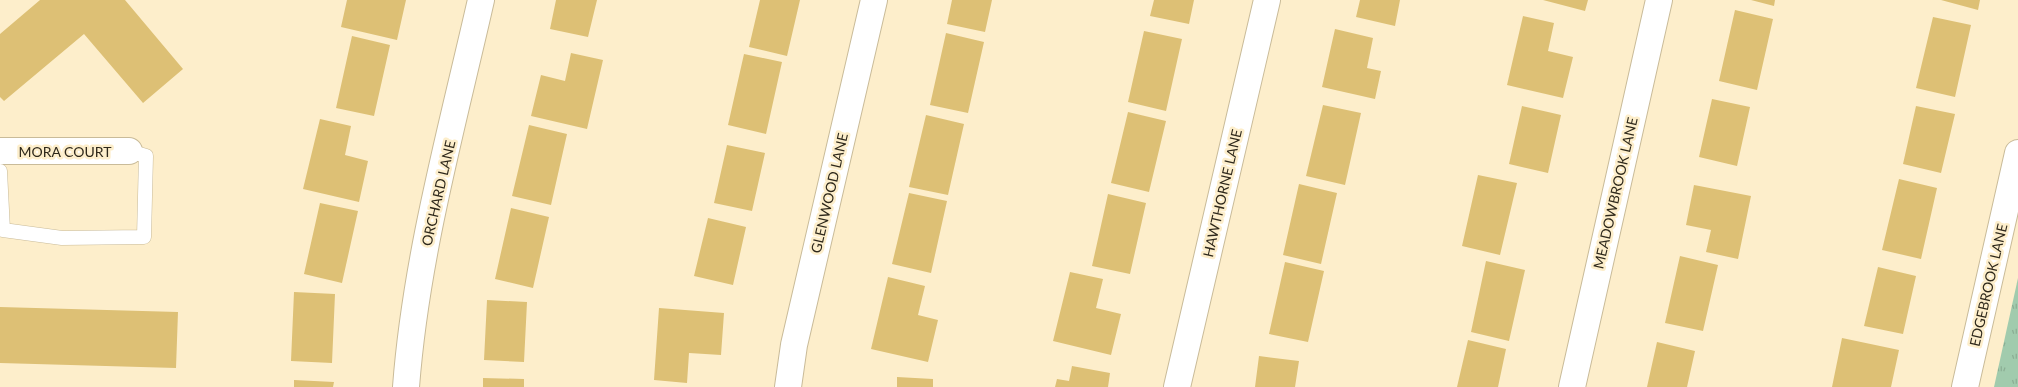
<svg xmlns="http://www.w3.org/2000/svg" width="2018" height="387" font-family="Lato,sans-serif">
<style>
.grass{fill:url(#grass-tufts)}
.building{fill:#ddc075}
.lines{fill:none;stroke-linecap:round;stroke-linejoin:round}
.service-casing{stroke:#c9bb99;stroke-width:15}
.minor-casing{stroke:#c9bb99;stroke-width:28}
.service{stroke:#fff;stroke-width:14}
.minor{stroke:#fff;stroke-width:26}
.labels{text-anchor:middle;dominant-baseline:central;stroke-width:5;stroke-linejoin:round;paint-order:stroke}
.street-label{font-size:14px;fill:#2e281b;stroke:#fdeecb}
</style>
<defs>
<pattern id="grass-tufts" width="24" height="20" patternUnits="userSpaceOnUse" patternTransform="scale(1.25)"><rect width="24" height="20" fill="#a1cbad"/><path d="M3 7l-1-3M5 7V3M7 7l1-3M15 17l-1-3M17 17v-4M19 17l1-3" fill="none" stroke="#8bae94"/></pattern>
</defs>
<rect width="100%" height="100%" fill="#fdeecb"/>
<path class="grass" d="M 2018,278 L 2018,387 L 1994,387 Z"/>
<path class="building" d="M 40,0 L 125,0 L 183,69 L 143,103 L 84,34 L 4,101 L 0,97 L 0,34 Z
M 347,0 L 406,0 L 397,40 L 341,27 Z
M 556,0 L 597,0 L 588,37 L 550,29 Z
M 760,0 L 800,0 L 787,56 L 749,47 Z
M 952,0 L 992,0 L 985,32 L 947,24 Z
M 1154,0 L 1194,0 L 1189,24 L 1150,16 Z
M 1360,0 L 1400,0 L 1395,26 L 1356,17 Z
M 1543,0 L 1588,0 L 1585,11 Z
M 1751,0 L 1775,0 L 1774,6 Z
M 1941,0 L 1980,0 L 1978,10 Z
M 1735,10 L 1773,19 L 1757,90 L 1719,81 Z
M 1523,16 L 1554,23 L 1548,51 L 1573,57 L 1563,98 L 1507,85 Z
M 1933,17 L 1971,25 L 1955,97 L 1916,88 Z
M 1335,29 L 1373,38 L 1367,68 L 1381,71 L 1375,99 L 1322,87 Z
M 1144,31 L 1182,39 L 1166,111 L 1128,102 Z
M 946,33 L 984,42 L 968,113 L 930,105 Z
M 352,36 L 390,45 L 374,116 L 336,108 Z
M 571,53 L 603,60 L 587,129 L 531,116 L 541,75 L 565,81 Z
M 744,54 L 782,62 L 766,134 L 728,125 Z
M 1712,99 L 1750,107 L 1737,166 L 1699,157 Z
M 1323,105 L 1361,113 L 1345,185 L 1306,176 Z
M 1522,106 L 1561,115 L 1548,173 L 1509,164 Z
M 1916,106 L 1955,114 L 1941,173 L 1903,164 Z
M 1128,112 L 1166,121 L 1149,192 L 1111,183 Z
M 926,115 L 964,124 L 948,195 L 909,187 Z
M 320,119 L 351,126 L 345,155 L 368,161 L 359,202 L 303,189 Z
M 529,125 L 567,134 L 551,205 L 512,196 Z
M 727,145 L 765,153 L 752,211 L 714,203 Z
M 1478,175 L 1517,183 L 1500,255 L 1462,246 Z
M 1899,179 L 1937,188 L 1921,259 L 1882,250 Z
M 1299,184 L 1337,193 L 1321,264 L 1283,255 Z
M 1694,185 L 1751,196 L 1738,259 L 1706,252 L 1711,230 L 1686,225 Z
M 909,193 L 947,201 L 931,273 L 892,264 Z
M 1108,194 L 1146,203 L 1130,274 L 1092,266 Z
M 320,203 L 358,211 L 342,283 L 304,274 Z
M 511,208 L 549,217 L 533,288 L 495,279 Z
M 708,218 L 746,227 L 733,285 L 694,276 Z
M 1680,256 L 1718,265 L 1703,331 L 1665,323 Z
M 1486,261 L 1525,270 L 1509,341 L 1471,332 Z
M 1285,262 L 1324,271 L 1308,342 L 1269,334 Z
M 1878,267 L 1916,276 L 1903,334 L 1864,326 Z
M 1070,272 L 1103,279 L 1096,308 L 1121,314 L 1111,355 L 1053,341 Z
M 888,277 L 925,286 L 918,315 L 938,320 L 928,362 L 871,349 Z
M 294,292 L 335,294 L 332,363 L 291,361 Z
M 487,300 L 527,302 L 524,362 L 484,360 Z
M 0,307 L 178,312 L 176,368 L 0,363 Z
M 659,308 L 724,313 L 721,355 L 689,353 L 687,383 L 654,380 Z
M 1842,338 L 1899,350 L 1891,387 L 1832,387 Z
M 1468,340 L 1506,349 L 1498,387 L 1457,387 Z
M 1657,342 L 1695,351 L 1687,387 L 1647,387 Z
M 1259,356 L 1299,361 L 1295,387 L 1255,387 Z
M 1072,366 L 1110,373 L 1108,387 L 1055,387 L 1057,379 L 1069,381 Z
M 897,377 L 933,379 L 933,387 L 897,387 Z
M 483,378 L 524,379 L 524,387 L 483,387 Z
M 294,380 L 334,382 L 333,387 L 294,387 Z"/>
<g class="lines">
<defs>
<path id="service" d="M 0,171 L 3,230 L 62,238 L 144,237 L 146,156 L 129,151"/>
<path id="minor" d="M 0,151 L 129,151
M 406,387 C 416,256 452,128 481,0
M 788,387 L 794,345 L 874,0
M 1177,387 L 1267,0
M 1572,387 L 1659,0
M 1965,387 L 2018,153"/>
</defs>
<use href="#service" class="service-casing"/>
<use href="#minor" class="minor-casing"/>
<use href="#service" class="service"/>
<use href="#minor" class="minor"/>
</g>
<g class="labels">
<g class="street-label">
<text x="65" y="151">MORA COURT</text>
<text transform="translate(438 193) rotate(-77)">ORCHARD LANE</text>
<text transform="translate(829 193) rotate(-77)">GLENWOOD LANE</text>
<text transform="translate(1222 193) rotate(-77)">HAWTHORNE LANE</text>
<text transform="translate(1615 193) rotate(-77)">MEADOWBROOK LANE</text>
<text transform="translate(1988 285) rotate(-77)">EDGEBROOK LANE</text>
</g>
</g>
</svg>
